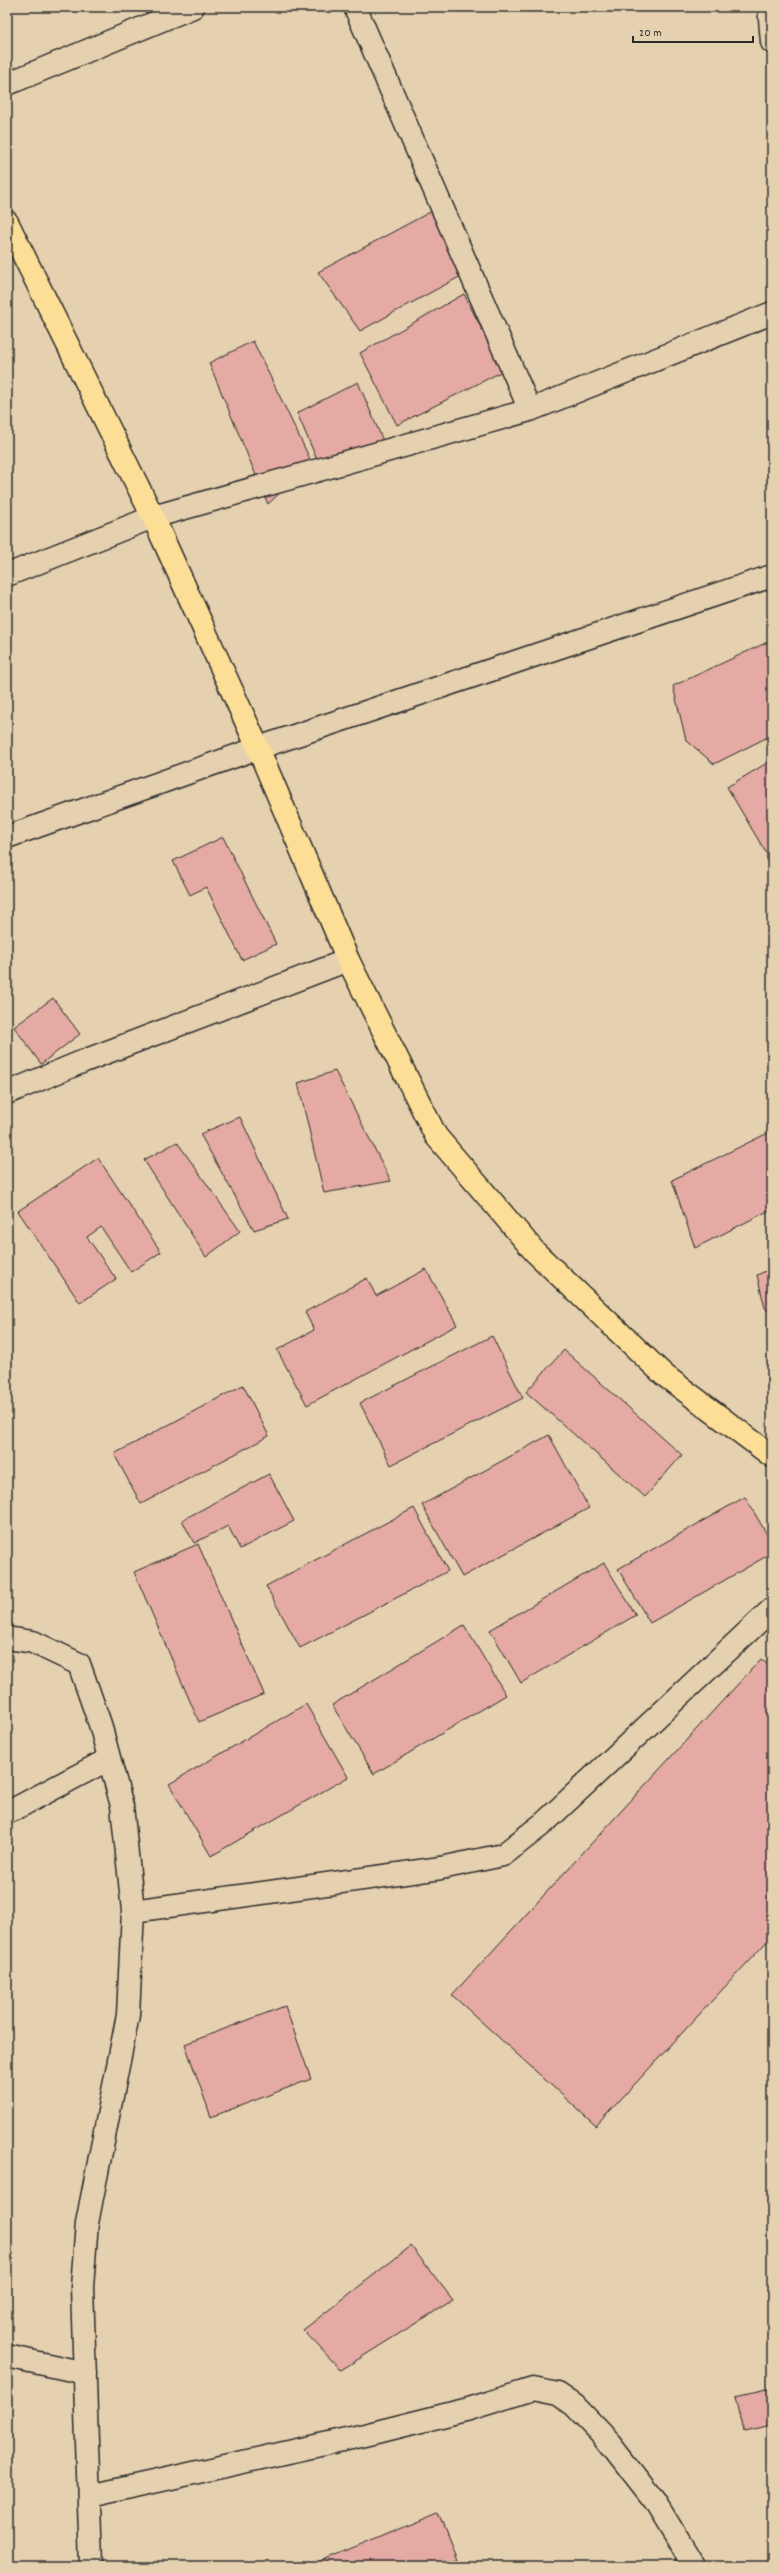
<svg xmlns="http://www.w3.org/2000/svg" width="779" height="2573" font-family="Dekko,sans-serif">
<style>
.building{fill:#e4aaa3;stroke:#2b2b2b}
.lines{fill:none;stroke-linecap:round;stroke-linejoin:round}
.minor-casing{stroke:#2b2b2b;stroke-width:25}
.major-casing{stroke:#2b2b2b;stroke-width:25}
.minor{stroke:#e5d1af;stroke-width:22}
.major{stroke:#fcde96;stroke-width:22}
</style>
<rect width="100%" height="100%" fill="#e5d1af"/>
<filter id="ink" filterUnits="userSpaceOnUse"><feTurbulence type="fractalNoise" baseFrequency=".025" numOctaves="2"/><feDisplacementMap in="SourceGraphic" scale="8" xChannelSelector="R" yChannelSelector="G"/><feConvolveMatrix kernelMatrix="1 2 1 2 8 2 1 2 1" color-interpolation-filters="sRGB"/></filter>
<g filter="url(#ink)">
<path class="building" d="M 432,211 L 461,276 L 360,331 L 318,272 Z
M 464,294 L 503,371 L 397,425 L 360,353 Z
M 253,341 L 312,463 L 268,504 L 209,363 Z
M 358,382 L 383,441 L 324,476 L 297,413 Z
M 772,640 L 772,735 L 714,764 L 686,740 L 673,686 Z
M 772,760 L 772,863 L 727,787 Z
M 223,837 L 276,944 L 242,960 L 206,887 L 190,895 L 173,861 Z
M 53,998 L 80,1034 L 41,1064 L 14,1027 Z
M 335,1071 L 391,1181 L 324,1193 L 298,1083 Z
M 240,1117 L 288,1219 L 254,1230 L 200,1134 Z
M 772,1131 L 772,1209 L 695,1248 L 672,1180 Z
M 177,1142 L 240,1231 L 206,1257 L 144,1160 Z
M 98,1158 L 161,1252 L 131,1272 L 101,1227 L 87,1237 L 116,1279 L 80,1303 L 18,1211 Z
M 772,1268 L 772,1315 L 765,1308 L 757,1275 Z
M 426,1269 L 457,1325 L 307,1405 L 277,1350 L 314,1330 L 305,1312 L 367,1278 L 376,1296 Z
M 492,1336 L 523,1398 L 391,1465 L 360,1403 Z
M 564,1350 L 682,1455 L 645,1497 L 526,1392 Z
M 243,1385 L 269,1436 L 141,1504 L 114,1454 Z
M 549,1435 L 589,1508 L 462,1577 L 422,1505 Z
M 269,1474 L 294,1521 L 240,1549 L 228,1526 L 194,1543 L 182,1520 Z
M 745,1497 L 772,1543 L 772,1553 L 650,1623 L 618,1569 Z
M 414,1508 L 448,1571 L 300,1648 L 266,1586 Z
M 198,1544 L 264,1694 L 199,1722 L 134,1572 Z
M 604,1563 L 636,1615 L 521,1683 L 490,1630 Z
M 464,1625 L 506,1695 L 374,1774 L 332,1705 Z
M 761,1659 L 772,1668 L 772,1936 L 596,2126 L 452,1995 Z
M 306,1704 L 348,1777 L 211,1856 L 169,1784 Z
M 285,2006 L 311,2079 L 211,2117 L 185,2044 Z
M 411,2246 L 453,2300 L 341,2370 L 303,2330 Z
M 772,2388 L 772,2425 L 744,2431 L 736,2396 Z
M 438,2512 L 457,2559 L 440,2566 L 309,2566 Z"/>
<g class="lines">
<defs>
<path id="minor" d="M 355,7 L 530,410
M 769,7 L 772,42
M 7,84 L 193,7
M 7,575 L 153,517 L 530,410 L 772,313
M 7,837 L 258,748 L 772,576
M 7,1093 L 84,1061 L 348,960
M 7,1638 L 33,1642 L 79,1664 L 100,1724 L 122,1806 L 133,1911 L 128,2015 L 87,2223 L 82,2287 L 91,2566
M 7,1813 L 109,1759
M 133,1911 L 441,1868 L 503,1855 L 545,1822 L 772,1609
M 7,2356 L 85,2373
M 90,2496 L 365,2435 L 469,2409 L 533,2389 L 558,2394 L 574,2405 L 602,2434 L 655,2502 L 694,2566"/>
<path id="major" d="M 7,222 L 153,517 L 258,748 L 348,960 L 436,1136 L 535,1252 L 664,1375 L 772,1456"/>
</defs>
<use href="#minor" class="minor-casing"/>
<use href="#major" class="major-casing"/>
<use href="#minor" class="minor"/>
<use href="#major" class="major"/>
</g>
</g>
<rect width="779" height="2573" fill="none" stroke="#e5d1af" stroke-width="24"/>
<rect x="12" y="12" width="755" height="2549" fill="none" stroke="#2b2b2b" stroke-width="1.5" filter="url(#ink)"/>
<path d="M633 36v6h120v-6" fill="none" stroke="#2b2b2b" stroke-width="2"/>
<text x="639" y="36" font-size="12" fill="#2b2b2b" stroke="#e5d1af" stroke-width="3" paint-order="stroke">20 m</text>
</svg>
